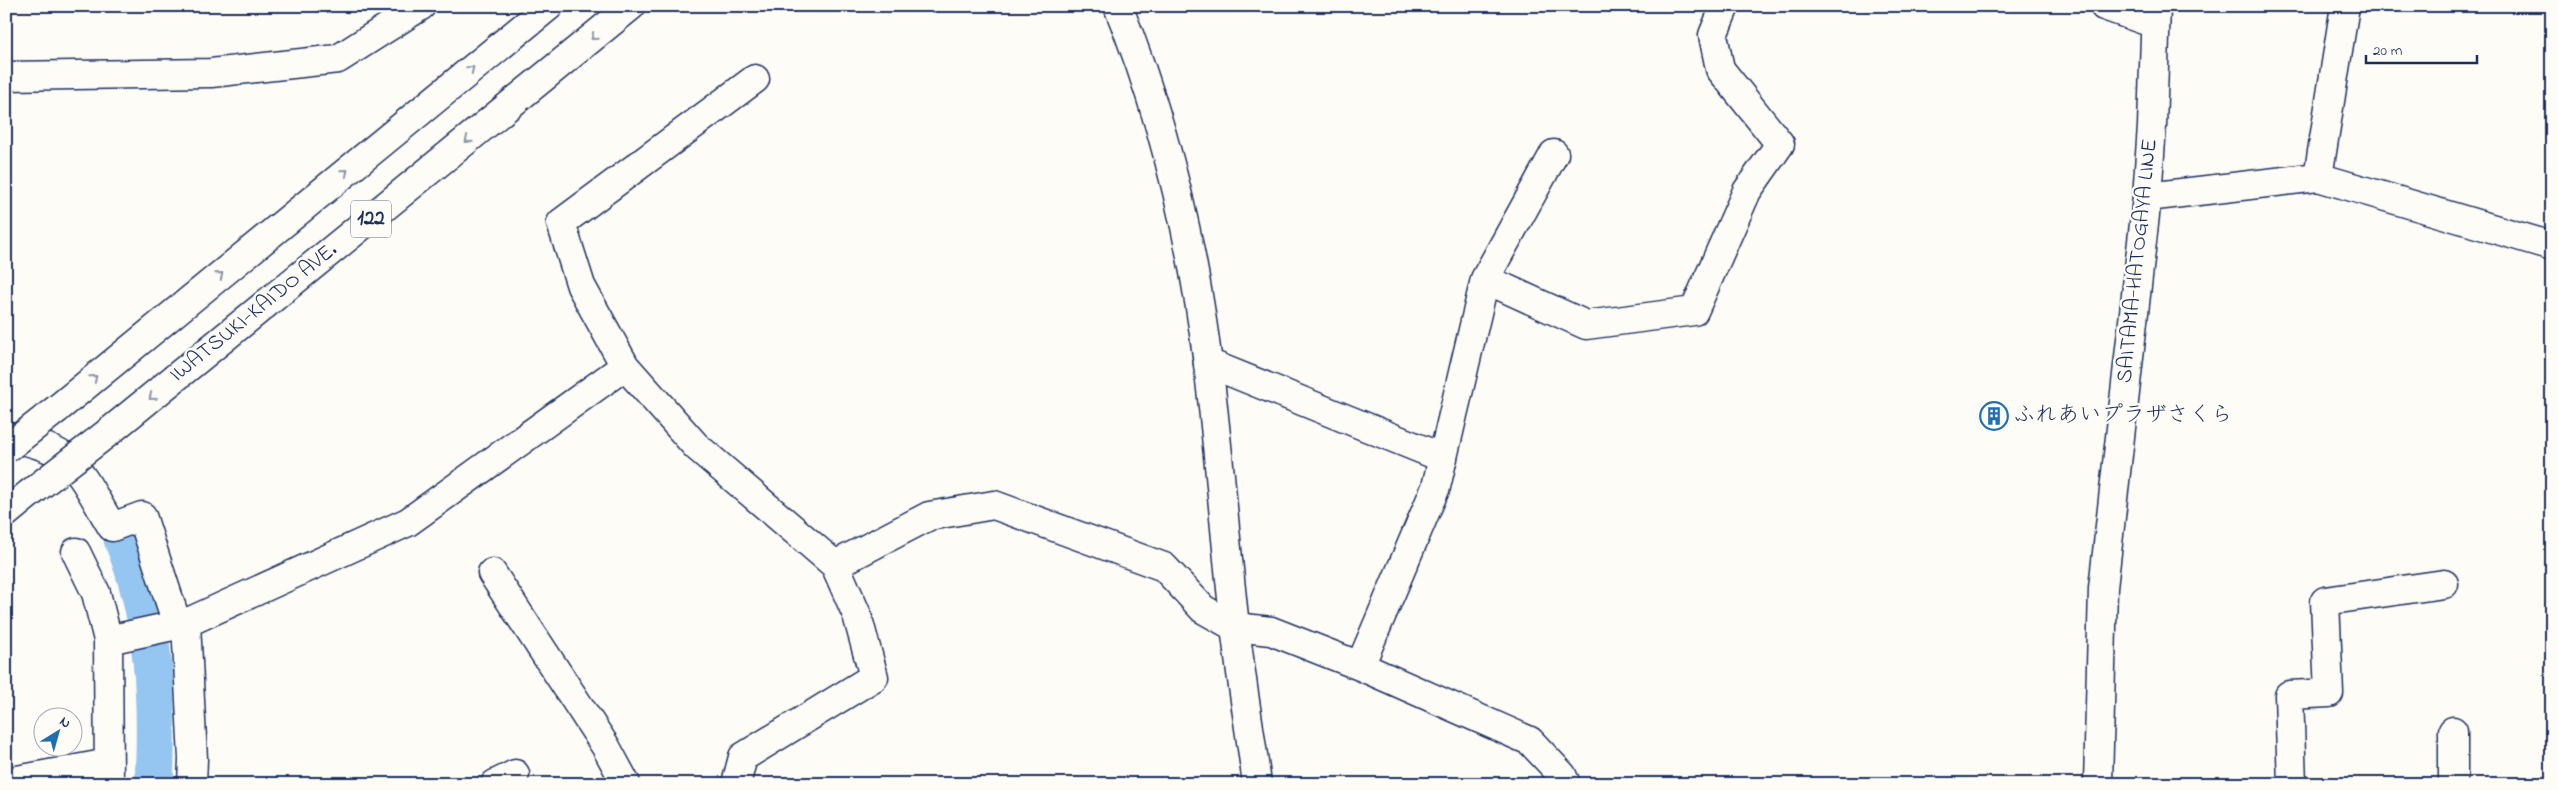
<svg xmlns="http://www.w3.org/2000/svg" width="2558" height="790" font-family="'Indie Flower','Klee One',sans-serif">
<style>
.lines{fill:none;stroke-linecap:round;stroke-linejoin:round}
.canal{stroke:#95c6f1;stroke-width:39}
.street-casing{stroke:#1b2f5e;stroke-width:31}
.secondary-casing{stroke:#1b2f5e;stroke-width:31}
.highway-casing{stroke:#1b2f5e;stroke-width:31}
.street{stroke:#fdfcf7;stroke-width:28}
.secondary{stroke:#fdfcf7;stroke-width:28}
.highway{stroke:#fdfcf7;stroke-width:28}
.highway-bridge-casing{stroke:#1b2f5e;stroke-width:31;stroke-linecap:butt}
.highway-bridge{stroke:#fdfcf7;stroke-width:28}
.oneway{stroke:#8c96aa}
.labels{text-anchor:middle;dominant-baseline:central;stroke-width:5;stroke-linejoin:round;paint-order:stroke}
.shield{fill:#fdfcf7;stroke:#5f6c8c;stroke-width:1}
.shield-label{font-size:21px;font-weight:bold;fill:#1b2f5e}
.street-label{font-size:22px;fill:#1b2f5e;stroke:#fdfcf7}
.poi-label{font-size:22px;fill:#1b2f5e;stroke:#fdfcf7;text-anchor:start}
</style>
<rect width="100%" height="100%" fill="#fdfcf7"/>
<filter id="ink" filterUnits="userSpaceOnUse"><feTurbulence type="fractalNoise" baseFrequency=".02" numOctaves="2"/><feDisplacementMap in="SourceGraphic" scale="10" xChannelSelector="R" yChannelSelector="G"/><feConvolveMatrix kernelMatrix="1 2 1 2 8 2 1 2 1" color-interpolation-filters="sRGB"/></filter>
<g filter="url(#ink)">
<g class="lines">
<path class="canal" d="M 123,539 C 155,617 158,701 154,784"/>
<defs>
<path id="street" d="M 2104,6 L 2155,24
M 6,76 L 211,73 L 338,59 L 421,6
M 2318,177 L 2345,6
M 2147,197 L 2318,177 L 2552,246
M 1485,279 L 1586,325 L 1694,311 L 1747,191 L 1780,144 L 1720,69 L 1713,35 L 1725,6
M 1208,363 L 1443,458
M 6,436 C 26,441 47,445 64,457 C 83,471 99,507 112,527 L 142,516 L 177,624
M 76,552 L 96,593 L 108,640 L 109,784
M 835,565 L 929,516 L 994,505 L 1164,567 L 1203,609 L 1235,627 L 1271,631 L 1360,666 L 1530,741 L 1562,775 L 1566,784
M 492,573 L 606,747 L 626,784
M 186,623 L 193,759 L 192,784
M 108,640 L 186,623 L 408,522 L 625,366
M 1360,666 L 1436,487 L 1485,279 L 1554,154
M 2453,731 L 2453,784
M 6,782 L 109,763
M 495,784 L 515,774
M 736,784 L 743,757 L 874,677 L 857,615 L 835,565 L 696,446 L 625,366 L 581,286 L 561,223 L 755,79
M 2292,784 L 2289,695 L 2329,693 L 2325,601 L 2444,584"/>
<path id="secondary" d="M 1118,6 C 1164,120 1193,243 1208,364 C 1219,451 1225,539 1235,626 C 1241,679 1250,731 1257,784
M 2098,784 L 2103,588 L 2147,197 L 2152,126 L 2156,6"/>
<path id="highway" d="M 57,409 L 549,6
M 110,431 L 631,6
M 6,513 L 29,494"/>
</defs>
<use href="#street" class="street-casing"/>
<use href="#secondary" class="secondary-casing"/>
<use href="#highway" class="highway-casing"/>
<use href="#street" class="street"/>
<use href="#secondary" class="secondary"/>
<use href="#highway" class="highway"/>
<defs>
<path id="highway-bridge" d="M 6,449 L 57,409
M 29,494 L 110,431"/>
</defs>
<use href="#highway-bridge" class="highway-bridge-casing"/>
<use href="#highway-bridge" class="highway-bridge"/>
</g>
<defs><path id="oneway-chevron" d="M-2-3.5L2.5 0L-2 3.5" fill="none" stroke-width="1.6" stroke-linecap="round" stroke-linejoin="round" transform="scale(1.25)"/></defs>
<g class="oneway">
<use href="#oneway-chevron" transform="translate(594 37) rotate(141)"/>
<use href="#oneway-chevron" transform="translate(471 69) rotate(-39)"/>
<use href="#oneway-chevron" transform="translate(468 140) rotate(141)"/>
<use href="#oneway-chevron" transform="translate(345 172) rotate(-39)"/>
<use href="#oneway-chevron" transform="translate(220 275) rotate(-39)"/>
<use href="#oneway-chevron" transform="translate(94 378) rotate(-39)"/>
<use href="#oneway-chevron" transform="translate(152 397) rotate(141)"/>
</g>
</g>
<defs>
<symbol id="building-ring" viewBox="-11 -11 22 22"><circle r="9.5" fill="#fdfcf7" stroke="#1f6fb2" stroke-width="1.5"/><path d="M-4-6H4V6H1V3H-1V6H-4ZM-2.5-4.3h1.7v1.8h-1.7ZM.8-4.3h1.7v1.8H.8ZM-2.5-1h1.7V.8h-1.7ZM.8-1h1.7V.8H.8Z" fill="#1f6fb2"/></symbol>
</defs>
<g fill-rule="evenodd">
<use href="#building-ring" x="1978" y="400" width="32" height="32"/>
</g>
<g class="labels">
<rect class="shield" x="351" y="200.5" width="40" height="37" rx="4"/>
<g class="shield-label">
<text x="371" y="219">122</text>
</g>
<g class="street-label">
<text transform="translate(2138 261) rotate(-84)">SAITAMA-HATOGAYA LINE</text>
<text transform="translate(254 313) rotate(-39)">IWATSUKI-KAIDO AVE.</text>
</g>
<g class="poi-label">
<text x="2013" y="416">ふれあいプラザさくら</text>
</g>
</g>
<rect width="2558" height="790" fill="none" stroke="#fdfcf7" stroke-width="25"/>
<rect x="12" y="12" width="2533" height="765" fill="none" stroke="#1b2f5e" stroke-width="2" filter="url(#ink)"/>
<g transform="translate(58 732) rotate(37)"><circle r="24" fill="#fdfcf7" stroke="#a3aaba"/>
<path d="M0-4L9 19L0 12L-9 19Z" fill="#1f6fb2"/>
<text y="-8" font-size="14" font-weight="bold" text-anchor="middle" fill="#1b2f5e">N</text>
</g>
<path d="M2366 55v8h111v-8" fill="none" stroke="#1b2f5e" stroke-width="2.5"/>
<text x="2373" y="55" font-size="15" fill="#1b2f5e" stroke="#fdfcf7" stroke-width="4" paint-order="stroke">20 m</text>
</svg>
